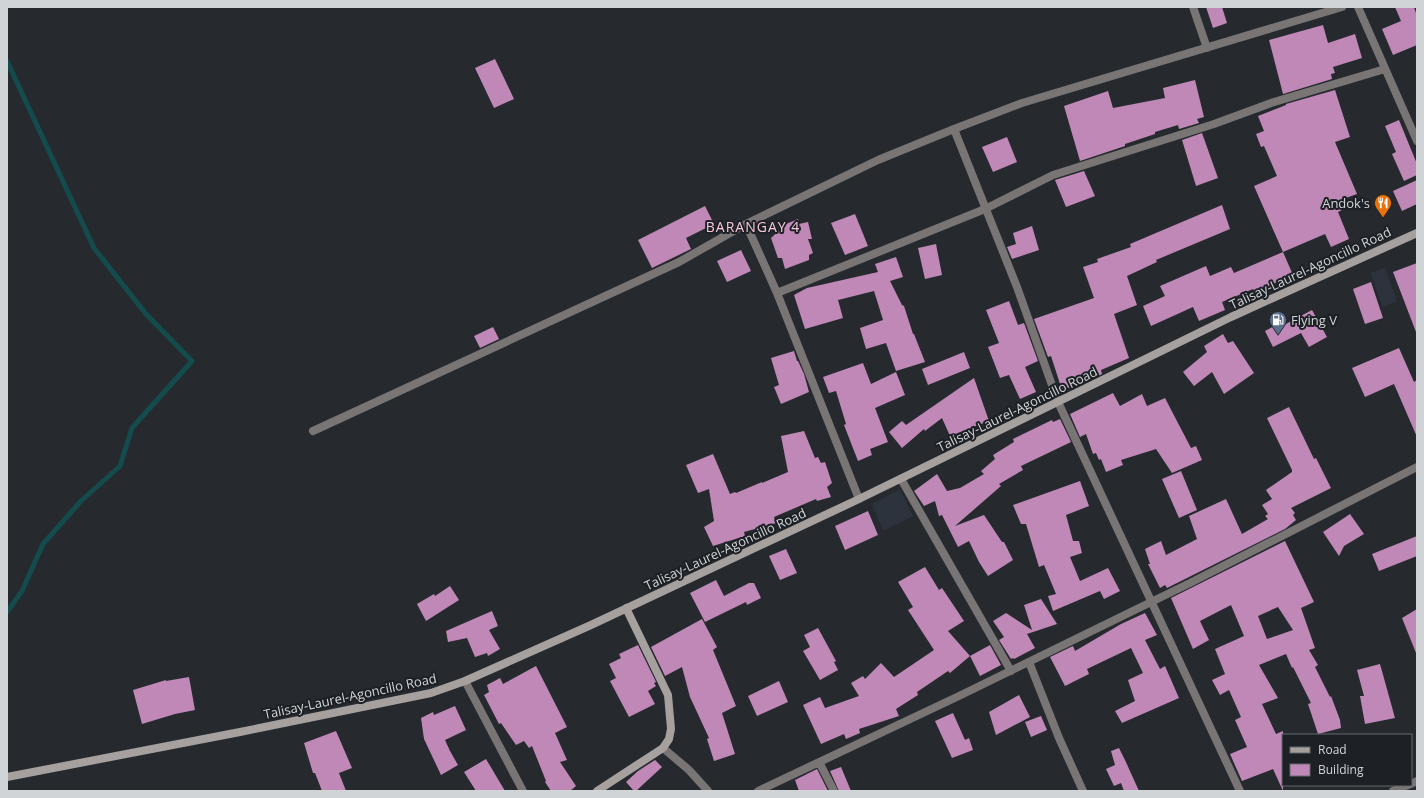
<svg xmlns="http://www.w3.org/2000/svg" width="1424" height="798" font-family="'Open Sans',sans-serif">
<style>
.built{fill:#2c333d}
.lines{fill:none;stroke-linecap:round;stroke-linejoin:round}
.stream{stroke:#144b4d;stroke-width:5}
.building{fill:#bf88b7;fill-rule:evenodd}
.street{stroke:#797574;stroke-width:8}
.secondary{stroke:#a6a09f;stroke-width:8}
.labels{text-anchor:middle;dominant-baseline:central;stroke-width:4;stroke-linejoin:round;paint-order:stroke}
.poi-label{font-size:13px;fill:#d1d4d7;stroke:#1d2025;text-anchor:end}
.street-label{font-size:13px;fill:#d1d4d7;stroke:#1d2025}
.neighbourhood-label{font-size:14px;letter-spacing:1px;fill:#f6c7db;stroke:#1d2025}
</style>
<rect width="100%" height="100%" fill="#262a2f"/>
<path class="built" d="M 1385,268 L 1397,301 L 1383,307 L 1370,273 Z
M 900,489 L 913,516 L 883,531 L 872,504 Z"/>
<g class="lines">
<path class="stream" d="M 7,61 L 94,248 L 146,314 L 192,361 L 132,428 L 120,466 L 81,501 L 43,544 L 22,591 L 7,612"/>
</g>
<path class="building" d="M 1206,7 L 1222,7 L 1227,23 L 1213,28 Z
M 1395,7 L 1414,7 L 1417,16 L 1417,45 L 1393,55 L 1382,29 L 1401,21 Z
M 1323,25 L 1328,43 L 1355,34 L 1362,58 L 1333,67 L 1335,73 L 1331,74 L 1332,79 L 1283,94 L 1269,40 Z
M 495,59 L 514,99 L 494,108 L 475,68 Z
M 1195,80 L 1204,117 L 1197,119 L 1199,123 L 1179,129 L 1178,125 L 1155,132 L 1155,134 L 1125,144 L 1125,146 L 1080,161 L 1064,106 L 1108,91 L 1113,108 L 1165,98 L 1163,88 Z
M 1335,90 L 1350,137 L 1335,142 L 1357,194 L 1343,199 L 1346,208 L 1338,212 L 1349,239 L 1331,247 L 1325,234 L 1283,252 L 1254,186 L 1277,176 L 1264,146 L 1261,147 L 1256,134 L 1264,131 L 1258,116 L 1286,105 L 1286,104 Z
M 1399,120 L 1417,164 L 1417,175 L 1404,181 L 1392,154 L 1396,152 L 1385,126 Z
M 1202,133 L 1218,178 L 1196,186 L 1182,140 Z
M 1007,137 L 1017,162 L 993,172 L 982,147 Z
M 1084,171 L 1095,196 L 1066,207 L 1055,180 Z
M 1417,180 L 1417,204 L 1402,211 L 1393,191 Z
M 1222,205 L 1230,229 L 1156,260 L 1157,262 L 1127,276 L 1137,305 L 1114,314 L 1129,358 L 1101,370 L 1102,374 L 1090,380 L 1062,390 L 1051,356 L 1048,357 L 1034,319 L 1094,298 L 1083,267 L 1098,262 L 1097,259 L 1131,247 L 1130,244 Z
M 705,206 L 714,224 L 686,238 L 691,249 L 652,268 L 638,240 Z
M 855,214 L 868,246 L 845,255 L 831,223 Z
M 798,219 L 799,224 L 808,222 L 812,239 L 808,239 L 813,253 L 809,255 L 809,260 L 785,269 L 782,258 L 778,258 L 771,238 L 786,224 Z
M 1032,226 L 1039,250 L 1012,259 L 1007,247 L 1016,244 L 1013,233 Z
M 936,244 L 942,275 L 925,279 L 918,248 Z
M 741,250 L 751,271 L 727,282 L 717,261 Z
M 1283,252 L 1293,275 L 1255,292 L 1253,289 L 1222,302 L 1225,310 L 1199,321 L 1193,307 L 1151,326 L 1143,306 L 1165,296 L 1160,286 L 1206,266 L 1210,276 L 1231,267 L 1234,273 Z
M 896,257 L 903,277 L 890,281 L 902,305 L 904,306 L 913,334 L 914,334 L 925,362 L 896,371 L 886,343 L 866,349 L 860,328 L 883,320 L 874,291 L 838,300 L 843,318 L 805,329 L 794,295 L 807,288 L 878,272 L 875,264 Z
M 1417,263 L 1417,332 L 1416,332 L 1393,272 Z
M 1371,282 L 1383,318 L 1365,324 L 1353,289 Z
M 1009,301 L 1018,325 L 1024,323 L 1038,361 L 1025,367 L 1036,392 L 1020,399 L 1009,375 L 1000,378 L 988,347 L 999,343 L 986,310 Z
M 1312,310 L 1327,337 L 1309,347 L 1301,333 L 1273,347 L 1265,331 L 1282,322 L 1284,325 Z
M 493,327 L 499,339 L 480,348 L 474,336 Z
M 1223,334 L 1228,343 L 1233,341 L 1254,373 L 1224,394 L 1212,372 L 1194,386 L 1183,372 L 1207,352 L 1204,346 Z
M 1399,348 L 1414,382 L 1417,380 L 1417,437 L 1394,384 L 1365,397 L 1352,368 Z
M 794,351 L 797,361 L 798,361 L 804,374 L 809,392 L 781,404 L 774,387 L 779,385 L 771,358 Z
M 964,352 L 970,368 L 928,385 L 922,369 Z
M 863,363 L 871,384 L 896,372 L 905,395 L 875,408 L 888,442 L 870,449 L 872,455 L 858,461 L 844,425 L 846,424 L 836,391 L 829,393 L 823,377 Z
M 974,378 L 989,421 L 950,436 L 942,418 L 925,431 L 924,429 L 902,448 L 889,432 L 902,421 L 906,425 Z
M 1113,393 L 1120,406 L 1142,394 L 1147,406 L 1165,398 L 1191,448 L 1196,446 L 1202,460 L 1172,473 L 1156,449 L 1121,460 L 1123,465 L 1106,472 L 1101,459 L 1099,460 L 1096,453 L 1093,454 L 1086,434 L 1080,437 L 1070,414 Z
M 1289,407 L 1314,459 L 1316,458 L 1331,488 L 1291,508 L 1295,513 L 1293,515 L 1296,520 L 1285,529 L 1167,588 L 1165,585 L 1160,588 L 1148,564 L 1150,564 L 1145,549 L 1161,541 L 1166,555 L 1197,539 L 1189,516 L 1226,499 L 1242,534 L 1268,519 L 1265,516 L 1268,514 L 1262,505 L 1272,499 L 1266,490 L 1292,472 L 1292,470 L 1267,418 Z
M 1060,419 L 1071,442 L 1021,466 L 1023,470 L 999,484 L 1001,486 L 955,526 L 984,515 L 1002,542 L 1004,542 L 1013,560 L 988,576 L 979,562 L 969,541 L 958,547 L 942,515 L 939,516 L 935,501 L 924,506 L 914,491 L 937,474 L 947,491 L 960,488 L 984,474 L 981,471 L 995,459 L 993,455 L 1014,442 L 1013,439 L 1052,420 L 1053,422 Z
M 804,431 L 815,458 L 818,457 L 821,463 L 825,462 L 832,483 L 827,487 L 831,497 L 817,501 L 816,499 L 774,517 L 776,523 L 744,532 L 745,536 L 713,546 L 704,527 L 714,521 L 709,489 L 698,493 L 686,465 L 713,454 L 730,494 L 735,492 L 736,493 L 762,482 L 762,483 L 788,472 L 781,436 Z
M 1181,471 L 1197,510 L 1179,518 L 1162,479 Z
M 1080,481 L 1089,506 L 1066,515 L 1073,541 L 1079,541 L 1082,553 L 1070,557 L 1080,581 L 1108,568 L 1120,591 L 1104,599 L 1100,591 L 1053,611 L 1048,596 L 1056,594 L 1044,565 L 1039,567 L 1026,524 L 1021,524 L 1013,505 Z
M 868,511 L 878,535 L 845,550 L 835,526 Z
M 1350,514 L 1364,534 L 1344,546 L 1339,556 L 1323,532 Z
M 1417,536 L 1417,556 L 1379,571 L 1372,554 Z
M 1285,541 L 1314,602 L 1301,608 L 1315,648 L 1309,650 L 1318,665 L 1315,667 L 1330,697 L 1331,696 L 1340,720 L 1341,728 L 1318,734 L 1308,704 L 1311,703 L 1293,667 L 1292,668 L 1286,654 L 1259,665 L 1278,698 L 1262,704 L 1276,734 L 1283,731 L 1283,791 L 1273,769 L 1242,781 L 1230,754 L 1247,747 L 1235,720 L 1241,717 L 1229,690 L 1220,695 L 1212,680 L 1225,674 L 1215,649 L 1244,636 L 1231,605 L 1200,621 L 1209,640 L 1193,649 L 1171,598 ZM 1278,607 L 1293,630 L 1267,639 L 1258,616 Z
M 786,549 L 797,573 L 780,580 L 769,556 Z
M 925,567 L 939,590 L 942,588 L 964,621 L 948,631 L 970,656 L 950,673 L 948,671 L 917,692 L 918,695 L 896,709 L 899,716 L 859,729 L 860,733 L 846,739 L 844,734 L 821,744 L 803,705 L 820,697 L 825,708 L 859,696 L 851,683 L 863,676 L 865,679 L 881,663 L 894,677 L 934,650 L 908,610 L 913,607 L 898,582 Z
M 716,580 L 724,596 L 749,583 L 754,583 L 761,598 L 747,605 L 746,602 L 705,622 L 690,593 Z
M 450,586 L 459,600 L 426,621 L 417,604 L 434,594 L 435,596 Z
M 1041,599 L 1057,624 L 1027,634 L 1035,648 L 1014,659 L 1013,658 L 1011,659 L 999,640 L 1004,637 L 993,621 L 1006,613 L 1032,630 L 1024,605 Z
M 1417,609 L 1417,653 L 1416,653 L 1402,618 Z
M 492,611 L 498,626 L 489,630 L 500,649 L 488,656 L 487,653 L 475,657 L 467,638 L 448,642 L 446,631 Z
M 1145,613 L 1157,635 L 1145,640 L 1160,669 L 1165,666 L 1179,698 L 1122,723 L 1115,711 L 1135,701 L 1128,680 L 1143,673 L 1131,648 L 1087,669 L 1089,674 L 1065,686 L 1050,657 L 1073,646 L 1075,651 L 1121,624 Z
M 702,619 L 717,647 L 713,650 L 736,706 L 722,713 L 735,754 L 714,761 L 707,739 L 709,738 L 690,697 L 682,667 L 665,676 L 651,647 Z
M 818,628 L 836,661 L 834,662 L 838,670 L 820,680 L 803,651 L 810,647 L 804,635 Z
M 638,645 L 656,682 L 654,683 L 656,686 L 648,691 L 655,704 L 629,717 L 610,681 L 616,678 L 609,664 L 621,658 L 619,654 Z
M 990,645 L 1001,665 L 980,676 L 970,656 Z
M 1380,664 L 1395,718 L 1365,724 L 1360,696 L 1364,696 L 1357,670 Z
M 536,666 L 567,727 L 555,733 L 567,760 L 560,762 L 576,786 L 570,791 L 551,791 L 545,782 L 546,781 L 532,746 L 529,748 L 524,741 L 516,745 L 501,723 L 499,724 L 484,695 L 489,692 L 487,685 L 500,678 L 503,684 Z
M 189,677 L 195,710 L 175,714 L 142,724 L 133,690 L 166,680 L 166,681 Z
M 779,681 L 788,702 L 757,716 L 748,696 Z
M 1019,695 L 1030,717 L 996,735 L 989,712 Z
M 455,706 L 466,730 L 445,740 L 450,751 L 458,765 L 441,775 L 424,739 L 421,718 L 433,712 L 434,715 Z
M 953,713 L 965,740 L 969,738 L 973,750 L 952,758 L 935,721 Z
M 1041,716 L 1047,730 L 1031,737 L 1025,722 Z
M 336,731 L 352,768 L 339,773 L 346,791 L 322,791 L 315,773 L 313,773 L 304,743 Z
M 1119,748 L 1125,760 L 1139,791 L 1124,791 L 1121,783 L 1114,786 L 1106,769 L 1115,765 L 1111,751 Z
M 486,759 L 505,791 L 476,791 L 464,772 Z
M 655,760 L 662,767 L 636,791 L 634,791 L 626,782 L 638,771 Z
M 841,767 L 851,791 L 839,791 L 830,771 Z
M 817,769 L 828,791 L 799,791 L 795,780 Z"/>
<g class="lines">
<path class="street" d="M 1193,7 L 1207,48
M 1358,7 L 1417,141
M 746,224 L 777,293 L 859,499
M 777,293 L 985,209 L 1053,175 L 1214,124 L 1271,103 L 1385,69
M 313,431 L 679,262 L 746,224 L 878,160 L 954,129
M 901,479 L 1011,671
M 1029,662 L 1059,738 L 1083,791
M 465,681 L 523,791
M 663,748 L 689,770 L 708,791
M 819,762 L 834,791
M 1411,784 L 1417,781
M 758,791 L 959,696 L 1190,583 L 1417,467
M 1240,791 L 1058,402 L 1017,287 L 954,129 L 1022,103 L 1342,7
M 1393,791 L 1408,785"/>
<path class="secondary" d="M 7,777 L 240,732 L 431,693 L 465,681 L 591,625 L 859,499 L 1231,317 L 1417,233
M 597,791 L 663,748 L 669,739 L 671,729 L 668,695 L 626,608"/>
</g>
<defs>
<symbol id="restaurant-pin" viewBox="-11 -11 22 30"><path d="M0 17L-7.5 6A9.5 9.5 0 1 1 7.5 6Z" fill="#e8710a" stroke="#1d2025"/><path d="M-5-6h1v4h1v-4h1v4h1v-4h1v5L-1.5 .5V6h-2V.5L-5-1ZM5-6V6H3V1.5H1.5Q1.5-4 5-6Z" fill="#fff"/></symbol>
<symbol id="fuel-pin" viewBox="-11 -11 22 30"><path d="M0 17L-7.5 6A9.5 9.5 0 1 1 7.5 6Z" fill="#5c6f8a" stroke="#1d2025"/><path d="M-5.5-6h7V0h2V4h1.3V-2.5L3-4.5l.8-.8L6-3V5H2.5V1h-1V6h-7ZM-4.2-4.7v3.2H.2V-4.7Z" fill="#fff"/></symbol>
</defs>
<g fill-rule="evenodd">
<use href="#restaurant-pin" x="1373" y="193" width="20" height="27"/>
<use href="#fuel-pin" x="1268" y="310" width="20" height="27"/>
</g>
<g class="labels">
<g class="poi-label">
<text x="1370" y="203">Andok's</text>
<text x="1291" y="320" text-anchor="start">Flying V</text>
</g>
<g class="street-label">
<text transform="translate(1310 268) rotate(-25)">Talisay-Laurel-Agoncillo Road</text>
<text transform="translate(1017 409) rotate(-26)">Talisay-Laurel-Agoncillo Road</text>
<text transform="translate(725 549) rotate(-25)">Talisay-Laurel-Agoncillo Road</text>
<text transform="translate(350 696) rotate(-12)">Talisay-Laurel-Agoncillo Road</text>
</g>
<g class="neighbourhood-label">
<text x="753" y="226">BARANGAY 4</text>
</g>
</g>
<rect width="1424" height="798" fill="none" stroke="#d1d4d7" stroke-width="16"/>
<rect x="1282" y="734" width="130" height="52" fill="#1d2025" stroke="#65686c"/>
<rect x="1290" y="747" width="20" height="6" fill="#a6a09f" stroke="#65686c"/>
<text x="1318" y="754" font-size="12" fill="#d1d4d7">Road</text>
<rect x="1290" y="764" width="20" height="12" fill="#bf88b7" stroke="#65686c"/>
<text x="1318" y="774" font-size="12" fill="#d1d4d7">Building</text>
</svg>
